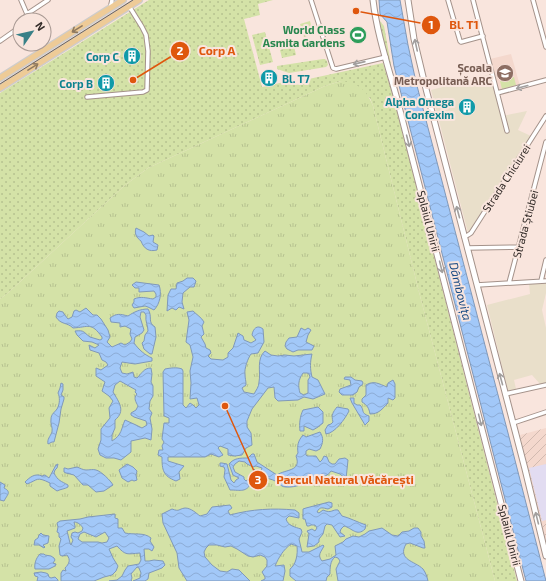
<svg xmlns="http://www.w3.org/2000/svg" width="546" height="581" font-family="'Exo 2',sans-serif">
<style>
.commercial{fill:#e9dfca}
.industrial{fill:url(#industrial-furrows)}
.built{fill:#f4d8cd}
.medical{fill:#e2dcf1}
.grass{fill:url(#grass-dots)}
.park{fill:url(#park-tufts)}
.pitch{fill:#d4e2a7}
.water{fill:url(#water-waves);stroke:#8099b9;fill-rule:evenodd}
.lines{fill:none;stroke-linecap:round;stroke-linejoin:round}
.street-casing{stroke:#a4928a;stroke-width:5.5}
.secondary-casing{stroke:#a4928a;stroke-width:7}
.primary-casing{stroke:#cecccb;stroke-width:8}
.street{stroke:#fff;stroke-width:3.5}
.secondary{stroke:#fff;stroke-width:5}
.primary{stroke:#eecb97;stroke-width:5.5}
.tram{stroke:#6c625d;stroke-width:1}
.oneway{stroke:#907a5f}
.oneway2{stroke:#a29f9e}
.labels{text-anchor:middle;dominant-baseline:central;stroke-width:4;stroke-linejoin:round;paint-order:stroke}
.leisure-label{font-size:11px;font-weight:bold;fill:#27864d;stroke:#f9e5dd;text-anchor:end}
.culture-label{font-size:11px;font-weight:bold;fill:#0d838f;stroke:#f9e5dd;text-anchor:end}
.education-label{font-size:11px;font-weight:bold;fill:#785e54;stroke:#f9e5dd;text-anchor:end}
.street-label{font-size:11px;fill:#312a27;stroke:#f9e5dd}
.water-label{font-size:12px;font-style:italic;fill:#174983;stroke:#f9e5dd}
.leader{fill:none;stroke:#df570d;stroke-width:1.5}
.callout-dot{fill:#df570d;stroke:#f9e5dd;stroke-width:1.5}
.mark-label{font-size:12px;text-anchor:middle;font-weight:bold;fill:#fff}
.callout-label{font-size:12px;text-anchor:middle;font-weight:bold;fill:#df570d;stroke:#f9e5dd;stroke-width:4;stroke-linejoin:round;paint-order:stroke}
</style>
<defs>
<pattern id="industrial-furrows" width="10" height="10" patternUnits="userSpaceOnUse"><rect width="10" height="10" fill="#f4d8cd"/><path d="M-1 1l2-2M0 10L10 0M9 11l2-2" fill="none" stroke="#d2bab0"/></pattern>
<pattern id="grass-dots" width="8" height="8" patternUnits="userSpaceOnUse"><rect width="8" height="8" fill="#d4e2a7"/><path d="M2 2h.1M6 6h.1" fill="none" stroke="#b6c290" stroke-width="1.8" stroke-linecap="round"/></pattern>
<pattern id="park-tufts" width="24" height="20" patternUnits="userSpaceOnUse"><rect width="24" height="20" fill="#d4e2a7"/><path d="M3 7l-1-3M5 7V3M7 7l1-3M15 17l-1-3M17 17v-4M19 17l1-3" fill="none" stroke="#b6c290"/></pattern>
<pattern id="water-waves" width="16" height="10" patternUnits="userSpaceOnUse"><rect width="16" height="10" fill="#a2c8f8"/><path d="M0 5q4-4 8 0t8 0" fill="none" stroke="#8cacd5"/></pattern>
</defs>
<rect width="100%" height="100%" fill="#f9e5dd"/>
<path class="commercial" d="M 491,74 L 502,116 L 527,111 L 518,130 L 531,136 L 468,233 L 431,90 Z
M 546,283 L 546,293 L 542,310 L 546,328 L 546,384 L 541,385 L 532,375 L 514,380 L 516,389 L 508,391 L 487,305 L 530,294 L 529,284 Z"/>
<path class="industrial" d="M 546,428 L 546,541 L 520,435 Z"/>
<path class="built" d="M 511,54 L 520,86 L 499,92 L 490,59 Z"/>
<path class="medical" d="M 546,464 L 546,520 L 542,521 L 529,468 Z"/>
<path class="grass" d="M 149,0 L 273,0 L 258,4 L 260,15 L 244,19 L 262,87 L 293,80 L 294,85 L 304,84 L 304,80 L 383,63 L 394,100 L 517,581 L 495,581 L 419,292 L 373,106 L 370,98 L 341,81 L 325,86 L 148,168 L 124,186 L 9,292 L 0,299 L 0,93 Z
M 376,16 L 384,26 L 391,65 L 388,65 Z
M 265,32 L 273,62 L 260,65 L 252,35 Z
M 294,46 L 296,55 L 282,58 L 280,50 Z
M 323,59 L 325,59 L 327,61 L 328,65 L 326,67 L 289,73 L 277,69 L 277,66 Z"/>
<path class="park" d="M 310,21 L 313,34 L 304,37 L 300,24 Z
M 341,81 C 358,83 367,90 373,106 L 419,292 L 495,581 L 0,581 L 0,299 L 9,292 L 124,186 L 148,168 L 325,86 Z"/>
<path class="pitch" d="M 514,77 L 516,85 L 502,89 L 500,81 Z"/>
<path class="water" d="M 379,0 L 400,0 L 408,45 L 416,82 L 508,433 L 546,581 L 526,581 L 394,66 L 387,22 L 380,14 Z
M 136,228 L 144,232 L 149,236 L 153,235 L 154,236 L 153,242 L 158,245 L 157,250 C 149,252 144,249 141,241 C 137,238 134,234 136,228 Z
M 187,278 L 193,278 L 196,281 L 194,287 L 190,287 L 183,293 L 182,302 L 184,309 L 179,307 L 176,310 L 172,308 L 167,311 L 168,295 L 171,289 L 176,289 L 177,283 L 183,281 Z
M 136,282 L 159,285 C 162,293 160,304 154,310 L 148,307 L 145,306 L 134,308 L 132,305 L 134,302 L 134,299 C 141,296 146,298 153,299 L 156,297 L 156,294 L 154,291 L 139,292 L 139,288 L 135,288 L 132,285 Z
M 86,308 L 93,315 L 97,315 L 101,319 L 108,330 L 110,337 L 107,342 L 112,347 L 121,343 L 125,345 L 130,342 L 132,339 L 130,334 L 131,329 L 125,326 L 120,327 L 120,323 L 111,322 L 110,318 C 117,313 120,314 128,316 C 134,312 140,309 148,309 C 153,317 147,322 155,327 L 156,337 L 152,354 L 150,354 L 144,349 L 142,343 L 144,341 L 145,335 L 148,331 C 148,325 145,322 146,315 L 144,312 L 141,312 L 140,317 L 144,330 L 142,333 L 135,337 L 134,343 C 139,350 145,355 152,358 L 152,361 L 135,364 L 122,362 L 120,368 L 122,373 L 127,374 L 133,372 L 134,377 L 137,378 C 142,373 144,368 151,368 L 152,374 L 151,382 L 153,386 L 153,396 L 150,401 L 149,409 L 152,413 L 150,418 L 152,429 L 151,440 L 145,438 L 131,441 L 131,452 L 121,460 L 114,458 L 106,458 L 100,455 L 98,449 L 101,440 L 101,429 L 110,418 L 109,408 L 113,401 L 109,396 L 102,391 L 105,382 L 96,376 L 96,368 L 101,370 L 108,365 L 106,362 L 102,360 L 99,353 L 90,350 L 89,345 L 95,348 L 99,345 L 92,342 L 83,341 L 77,335 L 75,331 C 85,330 83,332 90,337 C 93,338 97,339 100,340 L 102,339 L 102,337 C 91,322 89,327 73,328 C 67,322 61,325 56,317 L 57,313 L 59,311 L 63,312 L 64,314 L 68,319 L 72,317 L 74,311 L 76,310 L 80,312 ZM 120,381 L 136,390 L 135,392 L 137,394 C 133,398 136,402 138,406 L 136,410 L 131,413 L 131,415 L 134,417 L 146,421 L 147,425 L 142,428 L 136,425 L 125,420 C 121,429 122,435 112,441 L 112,435 L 115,428 L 115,420 C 126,411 119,402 113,392 L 115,385 Z
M 193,311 C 196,314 202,318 204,322 L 202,326 L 204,334 L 201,337 L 205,344 L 206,348 L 210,350 L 211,353 L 208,356 L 211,359 L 223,360 L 228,357 L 228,353 L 233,348 L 238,333 L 243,336 L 244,340 L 251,343 L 256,340 L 252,335 C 253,329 257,324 263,329 L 264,342 L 258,353 L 251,354 C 248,358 244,369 245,374 C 245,379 246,380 246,385 L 242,388 L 244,392 L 254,394 C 256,390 259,387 259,382 C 261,372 256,359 265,351 L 271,355 L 278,356 L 285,355 L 294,356 L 312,354 C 310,362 310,369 312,377 L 318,380 L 325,394 L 313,399 L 304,397 L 298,400 L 278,401 L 275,398 L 274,387 L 268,388 L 252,409 L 247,421 L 247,427 L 251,433 L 252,445 L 246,448 L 242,455 L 235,456 L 228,455 L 228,449 L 220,446 L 218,448 L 223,455 L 219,457 L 211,454 L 205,457 L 168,457 L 168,461 L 184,466 L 179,472 L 180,479 L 176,481 C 163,476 162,470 162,457 L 158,455 L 159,450 L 163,450 L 162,446 L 164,442 L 162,439 L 164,423 L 169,423 L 169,418 L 164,416 L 163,372 L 165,369 C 170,368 177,367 182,369 L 183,371 L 183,405 L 186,408 L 190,403 L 193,405 L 196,408 L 199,405 L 197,398 L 190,399 L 191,383 L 190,371 L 193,357 L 190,345 L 186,342 L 189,320 L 187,312 ZM 303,373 L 307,373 L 309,374 L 310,377 L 308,380 L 308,393 L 304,395 L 300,393 C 298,386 298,380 303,373 Z
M 301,328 L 305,330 L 308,328 L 311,330 L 308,335 L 306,342 L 314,346 L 312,350 L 298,350 L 293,352 L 287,349 L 285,346 L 286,342 L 289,338 L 297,337 Z
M 345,377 L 351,377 L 355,380 L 362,381 L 363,383 L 362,385 L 359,387 L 357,392 L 353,395 L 342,395 L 339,392 L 340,389 L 351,385 L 350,380 L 344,379 Z
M 393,380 L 395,384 L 395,398 L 393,400 L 388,398 L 388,403 C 382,409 379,414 370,414 C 369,408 367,405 362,402 L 362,399 L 366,395 L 366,385 C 374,380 379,384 387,387 L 388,383 Z
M 61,383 L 63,384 L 63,390 L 61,395 L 64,397 L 64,399 L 61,409 L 59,423 L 54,442 L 52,442 L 48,444 C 47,439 50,437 52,432 C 53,427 50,424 51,419 C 51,414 55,412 57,409 C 60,404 60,397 58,393 L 60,388 Z
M 350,398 L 354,398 L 354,403 L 357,405 L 360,405 C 365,410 360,413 369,416 L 369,421 L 365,425 L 352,403 Z
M 318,407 L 323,412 L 323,423 L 318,427 L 313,430 L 304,426 L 304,431 L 300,431 C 299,424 300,416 303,410 Z
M 337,407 L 348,409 L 349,411 C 345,419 335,433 326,434 L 325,430 L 328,425 L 331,424 L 333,422 C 331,415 333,412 337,407 Z
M 320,432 C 324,438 323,443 320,449 L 316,451 L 309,449 L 306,451 L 306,455 L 307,456 L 316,456 L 320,462 L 322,460 L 324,456 L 327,457 L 329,462 L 332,464 L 335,464 L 339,459 L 345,458 L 348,460 L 346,479 L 340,474 L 331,471 C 327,477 324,475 319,478 C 319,479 316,482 315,483 C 305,482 296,488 286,487 C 282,487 281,485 278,483 C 275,480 270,479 266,478 L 261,483 L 260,488 L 258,490 L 256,485 L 252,482 C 246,493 241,490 230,490 L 224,477 L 225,470 L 224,467 L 220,466 L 220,463 L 222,463 L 227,464 L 231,480 L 234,483 L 236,480 L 239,478 L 233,475 L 229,464 C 234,458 240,458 248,458 L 252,454 L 254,454 L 257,462 L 277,475 C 285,469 302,472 296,456 L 298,453 C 297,445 298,441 303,435 L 306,437 ZM 239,461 L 245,462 L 247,464 L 253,467 L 256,466 L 262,468 L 261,471 L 257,472 L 254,469 L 251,477 L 246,481 L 244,479 L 244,477 L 235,472 L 233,467 L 235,464 Z
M 58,464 L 57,468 L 55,470 L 54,473 C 58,481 61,481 68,485 L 68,487 C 65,489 61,489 57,491 L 50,486 L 50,483 C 36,476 38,480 27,484 L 25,482 C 30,477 35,473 42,476 L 45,475 L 49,478 L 56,465 Z
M 127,464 L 133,467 L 137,471 L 136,475 L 137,480 L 134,481 L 132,480 L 128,482 L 122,478 L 119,470 Z
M 77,467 C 80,468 83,470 86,470 C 90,470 93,469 96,470 C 101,471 111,481 113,485 L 104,491 L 96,492 L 88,485 L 83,485 L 74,475 L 66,473 L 64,472 L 64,468 L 65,468 L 68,469 Z
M 0,482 L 5,485 L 4,488 C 12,492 7,495 4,501 L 0,500 Z
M 329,502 L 332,503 L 332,507 L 328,509 C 323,508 320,506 317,512 L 319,513 L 323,510 C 332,514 332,509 338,510 L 342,516 C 350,518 357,522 366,525 L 365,529 C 357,537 352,528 344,526 L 341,529 L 340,532 L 345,536 L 340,537 L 332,525 L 327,524 L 325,526 L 323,534 L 319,539 L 319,542 L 314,546 L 307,547 L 309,534 L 307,531 L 312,529 L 315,531 L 317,528 L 315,525 L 311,525 L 309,526 L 307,526 L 305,519 L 303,519 L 303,509 L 306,508 Z
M 230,505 L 232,508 L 228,511 L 230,515 C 252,509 273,508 295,510 L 299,513 L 299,518 L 289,516 L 286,519 C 288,526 295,527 301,529 L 302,532 L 299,539 L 302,552 L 309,552 L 323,545 L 324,546 C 321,552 317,555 322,561 L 330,559 L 336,555 L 335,546 L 343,542 L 346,539 L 353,536 L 359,537 L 365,534 L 369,531 L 382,528 L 392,535 L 398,536 L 402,532 L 409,531 L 414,528 L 418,528 L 421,532 L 421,536 L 424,541 L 425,548 L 423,548 L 410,543 L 406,544 C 397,560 415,561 423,569 C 426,573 427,577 428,581 L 338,581 L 336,569 L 340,561 L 338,558 L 335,557 C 330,561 330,568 330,574 L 327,577 L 326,581 L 296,581 L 290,576 L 290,569 C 296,565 298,554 297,546 L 291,544 C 283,550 279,557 275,566 L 284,565 L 285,571 L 283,581 L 261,581 L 265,579 L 265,577 L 262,572 L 267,566 L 267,560 L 265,557 L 260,555 L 253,557 L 248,556 L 237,549 L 231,546 L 225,547 L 217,545 L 209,545 L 206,548 L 204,552 L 205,557 L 212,565 L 220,571 L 227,572 L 232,569 L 239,570 L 250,581 L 187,581 L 179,568 L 177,553 L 163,523 L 162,514 L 172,509 C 180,512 178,509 185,508 C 191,508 196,513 200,516 L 207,514 L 212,507 Z
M 115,514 L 115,518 L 118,519 L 118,528 L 122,528 L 125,533 C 134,535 144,532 151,538 L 150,541 L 154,547 L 152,551 L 149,549 L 144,549 L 145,561 L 149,561 L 154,560 L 163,561 L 165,565 L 162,568 L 149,573 L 148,579 L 145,581 L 133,581 L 140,578 L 141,573 L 139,568 L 137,567 L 131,574 L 132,578 L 131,580 L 132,581 L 109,581 L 117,580 L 122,576 L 125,570 L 128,566 L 139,564 L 141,560 L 140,553 C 127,554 126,556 117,546 L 109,549 L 113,558 L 118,566 L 116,571 L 112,575 L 104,577 L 94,581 L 61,581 L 61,573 L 63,570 L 66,571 L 65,568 C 69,564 71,560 67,555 L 62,556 L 60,555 L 59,546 L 61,539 L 59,537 L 59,533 L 57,532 L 58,527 L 57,523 L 60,521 L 80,519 L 88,517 ZM 74,522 C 78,522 81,525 83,528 L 82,531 L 78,533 L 75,532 L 72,533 L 71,537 L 73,540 L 71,545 L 70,543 L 67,531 L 75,528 L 75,526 ZM 84,532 L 96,537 L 105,532 L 109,538 L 107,542 L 102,543 L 98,542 L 82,542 L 78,539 L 80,534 Z
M 41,533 L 43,535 L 49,536 L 48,543 L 43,545 L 45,547 L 44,548 L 39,545 L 34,545 L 35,540 L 38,538 L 39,535 Z
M 40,554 L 44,554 L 45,555 L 51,556 L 54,558 L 55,560 L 53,563 L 56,564 L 55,566 L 49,569 L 35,569 C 34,564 36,558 40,554 Z
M 41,572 L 46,573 L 48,574 L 49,577 L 51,578 L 55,577 L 58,580 L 58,581 L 37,581 L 38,577 L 35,576 L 34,573 Z"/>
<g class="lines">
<defs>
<path id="street" d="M 21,0 L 27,14
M 311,0 L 333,68 L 336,69 L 386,57
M 448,0 L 460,41 L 461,42 L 483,36
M 473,0 L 507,131
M 533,0 L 546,47
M 110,9 L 112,0
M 24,20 L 27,14 L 48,0
M 0,41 L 20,27
M 497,93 L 546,80
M 87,97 L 143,92 L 147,90 L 148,51 L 146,35 L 142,27 L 129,6
M 464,237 L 468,235 L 471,233 L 546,116
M 467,248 L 519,247
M 541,281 L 546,260
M 509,283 L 546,142
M 477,285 L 546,281
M 505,394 L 546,385
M 513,423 L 546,412"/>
<path id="secondary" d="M 373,0 C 377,34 388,66 397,99 L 521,581
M 408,0 L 414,39 L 426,89 L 525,469 L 546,556"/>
<path id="primary" d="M 0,78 L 123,0
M 0,88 L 139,0"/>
</defs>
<use href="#street" class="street-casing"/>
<use href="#secondary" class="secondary-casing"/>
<use href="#primary" class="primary-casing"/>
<use href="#street" class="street"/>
<use href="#secondary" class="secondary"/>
<use href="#primary" class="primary"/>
<path class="tram" d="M 0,84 L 133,0"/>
</g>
<defs><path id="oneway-shaft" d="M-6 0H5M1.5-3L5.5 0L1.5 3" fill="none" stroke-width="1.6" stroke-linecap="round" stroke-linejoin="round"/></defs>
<g class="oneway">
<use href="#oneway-shaft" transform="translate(77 29) rotate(148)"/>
<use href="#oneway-shaft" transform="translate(33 67) rotate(-32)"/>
</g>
<g class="oneway2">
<use href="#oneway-shaft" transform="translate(416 45) rotate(-102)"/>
<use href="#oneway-shaft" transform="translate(359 63) rotate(167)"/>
<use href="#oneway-shaft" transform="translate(522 87) rotate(165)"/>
<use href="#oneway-shaft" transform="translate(408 141) rotate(76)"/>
<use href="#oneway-shaft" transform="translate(458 212) rotate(-105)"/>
<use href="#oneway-shaft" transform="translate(441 267) rotate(76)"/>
<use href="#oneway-shaft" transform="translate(501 379) rotate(-105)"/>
<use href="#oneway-shaft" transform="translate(480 420) rotate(76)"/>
<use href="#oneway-shaft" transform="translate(537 518) rotate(-104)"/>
</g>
<defs>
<symbol id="stadium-disc" viewBox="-11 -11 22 22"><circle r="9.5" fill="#2e9e5b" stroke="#f9e5dd"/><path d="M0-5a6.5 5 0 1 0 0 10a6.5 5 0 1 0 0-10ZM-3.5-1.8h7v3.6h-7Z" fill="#fff"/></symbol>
<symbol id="building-disc" viewBox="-11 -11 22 22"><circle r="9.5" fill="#0f9aa8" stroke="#f9e5dd"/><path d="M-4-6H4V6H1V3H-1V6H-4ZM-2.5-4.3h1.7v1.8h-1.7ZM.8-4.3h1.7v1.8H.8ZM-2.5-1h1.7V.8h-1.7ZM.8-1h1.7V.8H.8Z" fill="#fff"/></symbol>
<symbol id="school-disc" viewBox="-11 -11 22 22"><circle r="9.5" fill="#8d6e63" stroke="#f9e5dd"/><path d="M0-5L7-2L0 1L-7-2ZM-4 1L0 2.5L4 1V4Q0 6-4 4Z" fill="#fff"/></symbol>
</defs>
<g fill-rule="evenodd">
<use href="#stadium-disc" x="348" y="25" width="20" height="20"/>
<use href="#building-disc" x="122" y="46" width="20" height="20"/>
<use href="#school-disc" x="495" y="63" width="20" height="20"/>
<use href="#building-disc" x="259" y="68" width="20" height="20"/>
<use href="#building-disc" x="96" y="73" width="20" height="20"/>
<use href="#building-disc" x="457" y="97" width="20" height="20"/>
</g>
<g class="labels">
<g class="leisure-label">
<text x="345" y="29">World Class<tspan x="345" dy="13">Asmita Gardens</tspan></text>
</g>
<g class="culture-label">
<text x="119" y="56">Corp C</text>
<text x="282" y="78" text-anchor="start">Bl. T7</text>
<text x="93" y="83">Corp B</text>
<text x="454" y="101">Alpha Omega<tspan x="454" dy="13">Confexim</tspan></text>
</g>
<g class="education-label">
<text x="492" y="67">Școala<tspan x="492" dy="13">Metropolitană ARC</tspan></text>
</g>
<g class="street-label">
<text transform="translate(506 178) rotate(-57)">Strada Chiciurei</text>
<text transform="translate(429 221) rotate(76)">Splaiul Unirii</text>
<text transform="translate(525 224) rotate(-75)">Strada Știubei</text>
<text transform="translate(510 535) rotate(76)">Splaiul Unirii</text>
</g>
<g class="water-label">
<text transform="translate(461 291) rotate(76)">Dâmbovița</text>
</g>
</g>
<path class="leader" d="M356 11L431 25M133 80L180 51M225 406L258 480"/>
<g class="callout-dot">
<circle cx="356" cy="11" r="4"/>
<circle cx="133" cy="80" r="4"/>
<circle cx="225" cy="406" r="4"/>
<circle cx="431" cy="25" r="10"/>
<circle cx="180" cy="51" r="10"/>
<circle cx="258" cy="480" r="10"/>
</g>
<g class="mark-label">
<text x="431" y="29">1</text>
<text x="180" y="55">2</text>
<text x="258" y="484">3</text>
</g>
<g class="callout-label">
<text x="464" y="29">Bl. T1</text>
<text x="217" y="55">Corp A</text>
<text x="345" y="484">Parcul Natural Văcărești</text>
</g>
<g transform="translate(32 32) rotate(56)"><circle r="19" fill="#f9e5dd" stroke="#a99a94"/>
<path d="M0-3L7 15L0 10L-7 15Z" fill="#388087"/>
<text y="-6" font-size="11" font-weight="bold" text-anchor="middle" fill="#312a27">N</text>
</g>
</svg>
